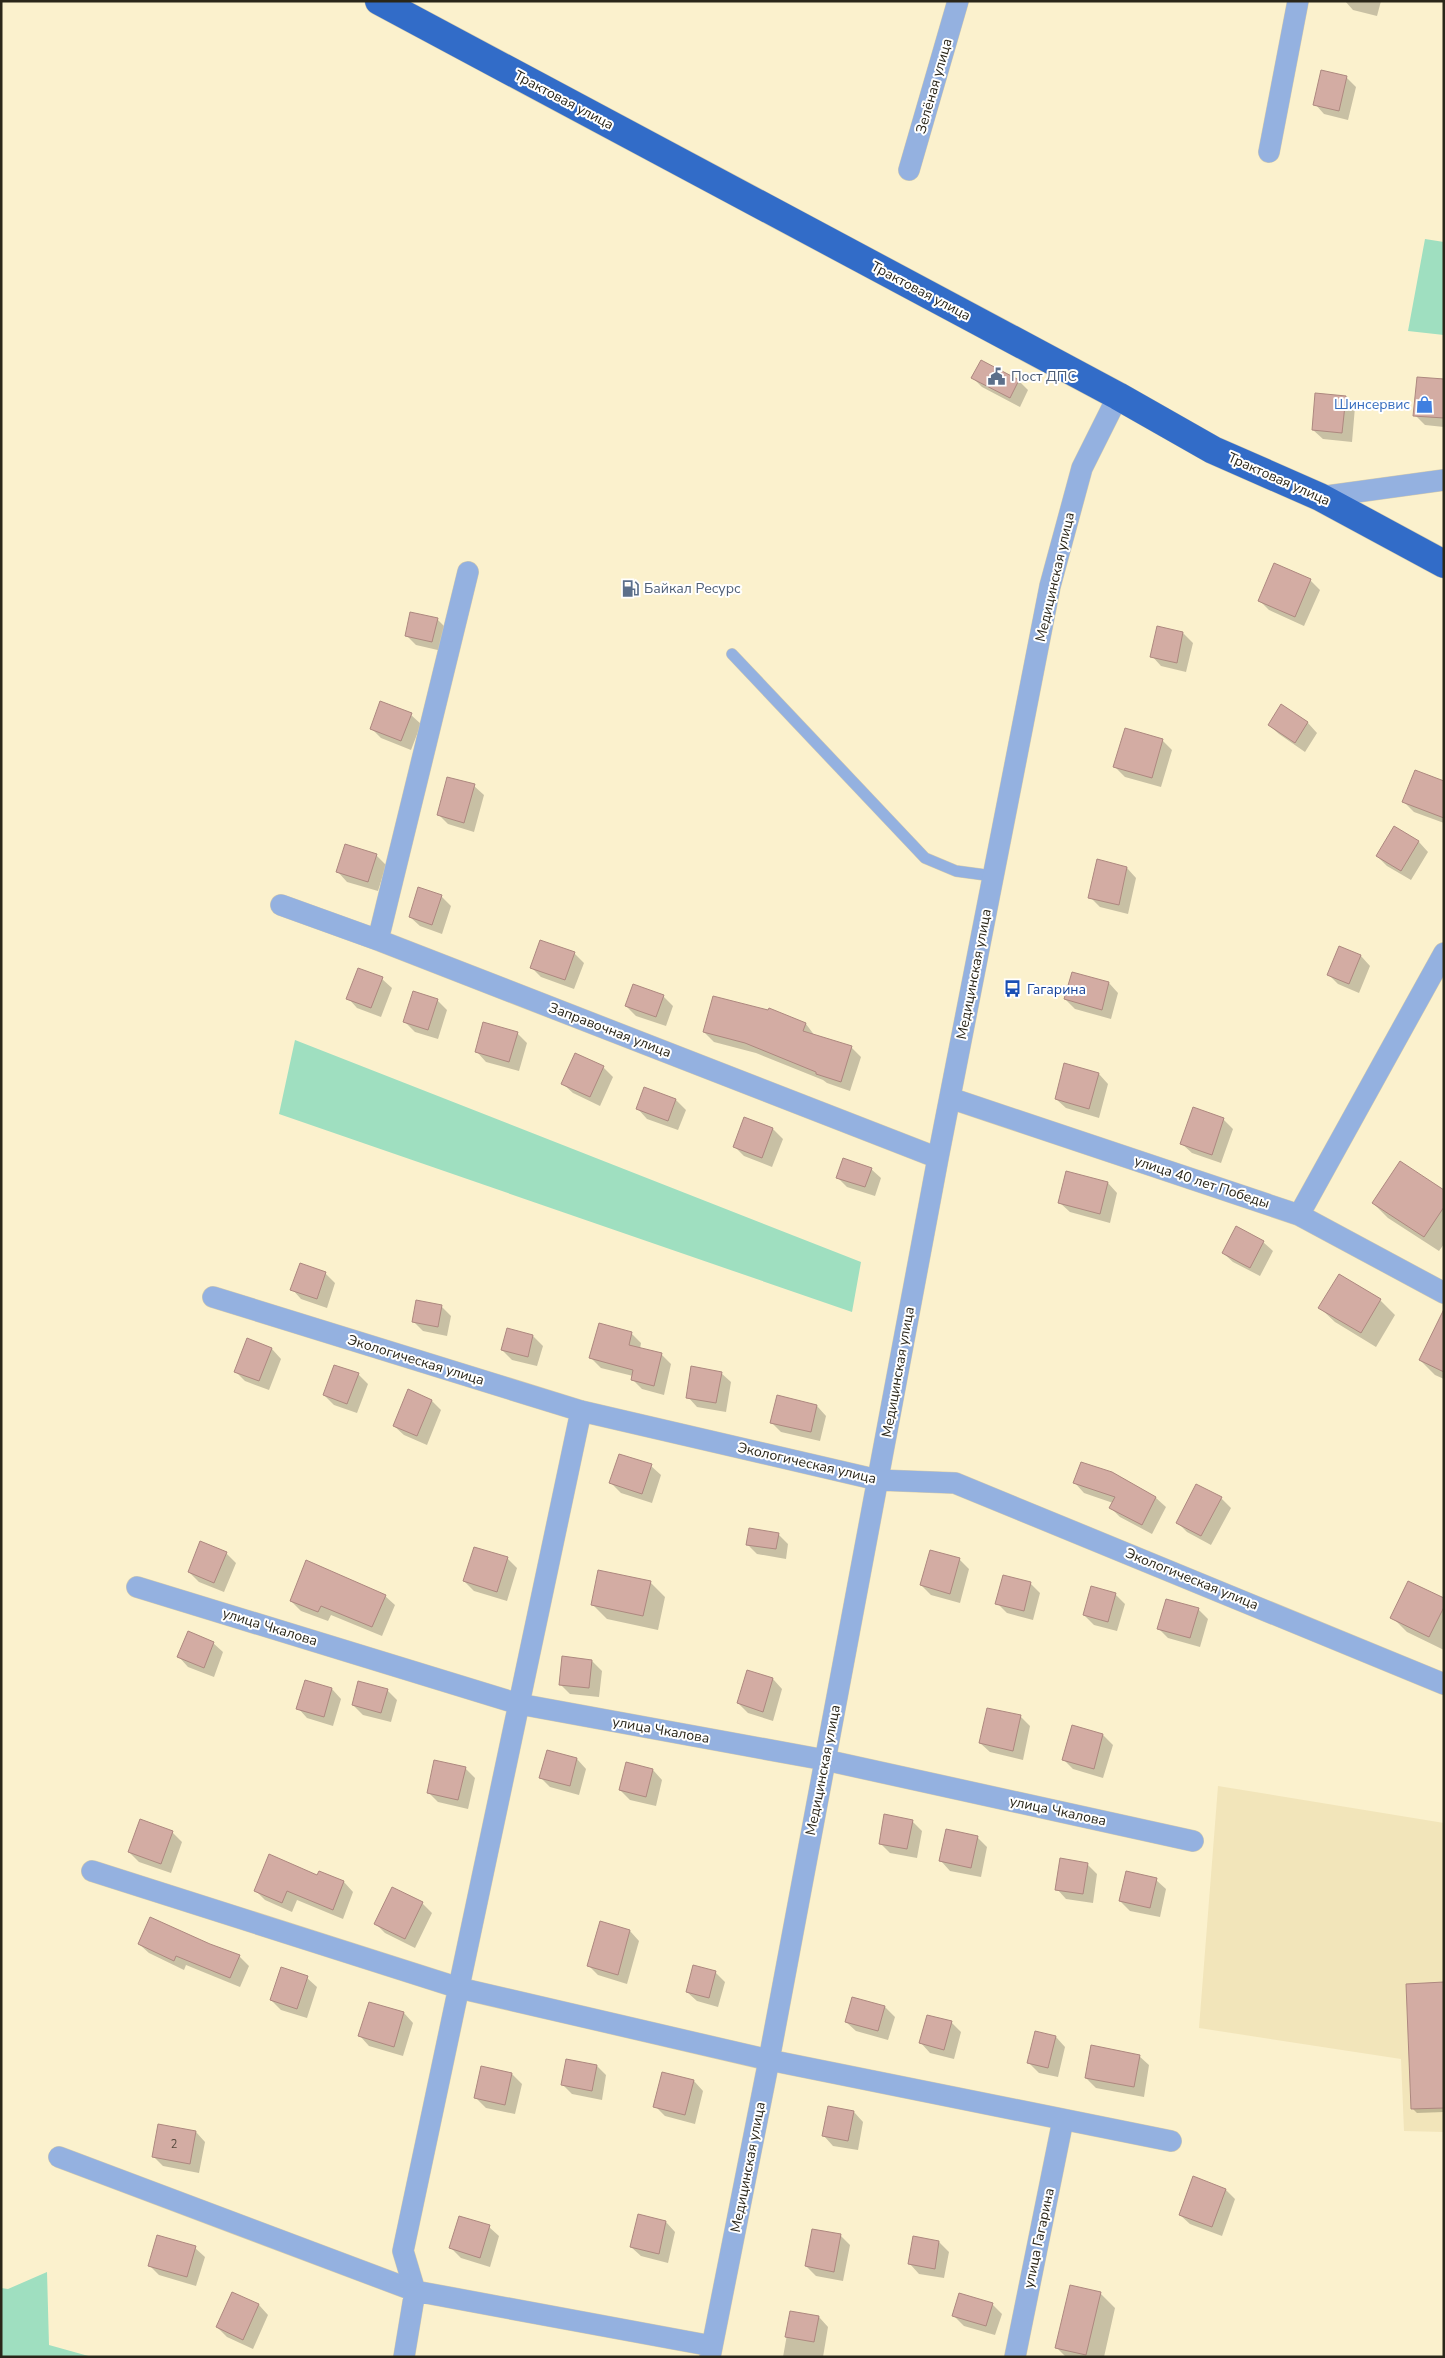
<svg xmlns="http://www.w3.org/2000/svg" width="1445" height="2358" font-family="'Nunito Sans',sans-serif">
<style>
.built{fill:#f2e5ba}
.green{fill:#9fdfc0}
.shadow{fill:#0003}
.building{fill:#d3aca3;stroke:#ad887f}
.lines{fill:none;stroke-linecap:round;stroke-linejoin:round}
.service-casing{stroke:#d5ccad;stroke-width:12}
.minor-casing{stroke:#d5ccad;stroke-width:22}
.trunk-casing{stroke:#d5ccad;stroke-width:29}
.service{stroke:#94b1e0;stroke-width:11}
.minor{stroke:#94b1e0;stroke-width:21}
.trunk{stroke:#326cc8;stroke-width:28}
.labels{text-anchor:middle;dominant-baseline:central;stroke-width:4;stroke-linejoin:round;paint-order:stroke}
.number-label{font-size:11px;fill:#54483c}
.street-label{font-size:14px;fill:#2a2619;stroke:#fff}
.service-label{font-size:14px;fill:#4e5e75;stroke:#fff;text-anchor:start}
.shop-label{font-size:14px;fill:#366cbe;stroke:#fff;text-anchor:end}
.transit-label{font-size:14px;fill:#164399;stroke:#fff;text-anchor:start}
</style>
<rect width="100%" height="100%" fill="#fbf1cd"/>
<path class="built" d="M 1218,1786 L 1444,1823 L 1444,2132 L 1404,2131 L 1401,2059 L 1199,2028 Z"/>
<path class="green" d="M 1425,239 L 1444,242 L 1444,335 L 1408,331 Z
M 295,1040 L 861,1262 L 852,1312 L 279,1114 Z
M 47,2272 L 49,2345 L 92,2357 L 1,2357 L 1,2288 L 8,2289 Z"/>
<path class="shadow" d="M 1345,1 L 1381,1 L 1377,16 L 1353,10 Z
M 1346,77 L 1356,87 L 1348,120 L 1324,114 L 1315,104 Z
M 981,361 L 1019,381 L 1028,390 L 1020,407 L 982,387 L 973,378 Z
M 1444,380 L 1444,427 L 1425,425 L 1415,415 Z
M 1345,397 L 1355,407 L 1352,442 L 1323,439 L 1313,430 Z
M 1310,580 L 1320,590 L 1304,626 L 1269,610 L 1259,600 Z
M 437,619 L 447,629 L 442,651 L 416,645 L 406,635 Z
M 1158,628 L 1183,633 L 1193,643 L 1186,672 L 1161,666 L 1152,656 Z
M 381,703 L 411,715 L 421,724 L 411,750 L 381,738 L 371,728 Z
M 1282,706 L 1308,723 L 1317,733 L 1305,752 L 1279,734 L 1269,725 Z
M 1162,740 L 1172,750 L 1161,787 L 1125,777 L 1115,767 Z
M 1444,783 L 1444,823 L 1414,812 L 1404,802 Z
M 474,786 L 484,795 L 474,832 L 448,824 L 438,814 Z
M 1395,828 L 1419,842 L 1428,852 L 1411,880 L 1387,866 L 1377,856 Z
M 376,855 L 386,865 L 378,891 L 347,882 L 338,872 Z
M 1127,868 L 1136,878 L 1128,914 L 1100,907 L 1090,897 Z
M 441,896 L 451,906 L 442,934 L 420,926 L 410,917 Z
M 1340,947 L 1361,956 L 1370,966 L 1359,993 L 1338,984 L 1328,974 Z
M 574,953 L 584,963 L 574,989 L 541,977 L 532,968 Z
M 382,979 L 392,988 L 381,1017 L 357,1008 L 348,998 Z
M 1109,983 L 1118,993 L 1111,1019 L 1075,1009 L 1065,999 Z
M 663,996 L 673,1006 L 666,1026 L 636,1016 L 626,1006 Z
M 437,1000 L 447,1010 L 438,1039 L 415,1032 L 405,1022 Z
M 769,1010 L 806,1024 L 815,1036 L 851,1047 L 861,1057 L 850,1091 L 827,1083 L 823,1080 L 756,1053 L 714,1042 L 704,1032 Z
M 517,1033 L 527,1043 L 519,1071 L 486,1062 L 477,1052 Z
M 603,1067 L 613,1077 L 600,1106 L 573,1093 L 563,1084 Z
M 1099,1074 L 1108,1084 L 1099,1118 L 1066,1108 L 1056,1099 Z
M 645,1089 L 676,1100 L 686,1110 L 678,1130 L 647,1119 L 638,1109 Z
M 745,1118 L 773,1129 L 783,1139 L 772,1167 L 744,1156 L 734,1146 Z
M 1223,1119 L 1233,1129 L 1221,1163 L 1192,1153 L 1182,1144 Z
M 871,1169 L 881,1178 L 875,1196 L 847,1187 L 837,1177 Z
M 1108,1183 L 1117,1193 L 1110,1223 L 1070,1212 L 1060,1203 Z
M 1444,1191 L 1444,1244 L 1439,1251 L 1388,1218 L 1373,1203 Z
M 1263,1242 L 1273,1251 L 1260,1276 L 1233,1262 L 1223,1253 Z
M 325,1273 L 335,1283 L 327,1308 L 301,1299 L 292,1289 Z
M 1380,1300 L 1395,1315 L 1376,1347 L 1335,1322 L 1320,1308 Z
M 441,1306 L 451,1316 L 447,1336 L 423,1331 L 413,1321 Z
M 1444,1327 L 1444,1379 L 1435,1375 L 1420,1360 Z
M 507,1330 L 533,1336 L 543,1346 L 537,1366 L 512,1360 L 502,1350 Z
M 631,1333 L 641,1343 L 640,1349 L 661,1354 L 671,1364 L 664,1395 L 642,1389 L 632,1379 L 633,1376 L 601,1368 L 591,1358 Z
M 272,1349 L 281,1359 L 269,1390 L 245,1381 L 235,1371 Z
M 721,1373 L 731,1382 L 726,1412 L 697,1407 L 688,1397 Z
M 358,1374 L 368,1384 L 357,1413 L 334,1405 L 324,1395 Z
M 432,1401 L 441,1410 L 427,1445 L 404,1435 L 394,1426 Z
M 817,1406 L 826,1416 L 820,1441 L 781,1432 L 771,1422 Z
M 651,1466 L 661,1475 L 652,1503 L 621,1493 L 611,1483 Z
M 1112,1474 L 1156,1498 L 1166,1507 L 1152,1534 L 1120,1517 L 1111,1508 L 1113,1503 L 1084,1493 L 1075,1483 Z
M 1221,1498 L 1231,1508 L 1211,1545 L 1187,1532 L 1177,1522 Z
M 778,1534 L 788,1544 L 786,1559 L 757,1554 L 747,1544 Z
M 226,1553 L 236,1563 L 224,1592 L 199,1582 L 189,1572 Z
M 507,1558 L 517,1568 L 507,1601 L 474,1591 L 464,1581 Z
M 959,1559 L 969,1569 L 960,1603 L 931,1595 L 921,1585 Z
M 650,1582 L 665,1597 L 658,1630 L 607,1619 L 592,1604 Z
M 1030,1583 L 1040,1593 L 1033,1620 L 1007,1613 L 997,1603 Z
M 1115,1594 L 1125,1604 L 1117,1631 L 1094,1625 L 1084,1615 Z
M 385,1596 L 395,1605 L 382,1636 L 331,1615 L 328,1621 L 301,1611 L 291,1601 Z
M 1444,1600 L 1444,1650 L 1407,1632 L 1392,1617 Z
M 1198,1609 L 1208,1619 L 1200,1647 L 1168,1638 L 1159,1629 Z
M 213,1643 L 223,1652 L 214,1677 L 188,1667 L 179,1657 Z
M 592,1661 L 602,1671 L 599,1697 L 570,1694 L 560,1684 Z
M 773,1679 L 782,1689 L 773,1721 L 748,1713 L 738,1703 Z
M 332,1689 L 341,1699 L 333,1726 L 307,1718 L 298,1708 Z
M 387,1690 L 397,1700 L 391,1722 L 363,1715 L 353,1705 Z
M 1020,1716 L 1030,1726 L 1023,1760 L 990,1752 L 980,1743 Z
M 1073,1727 L 1103,1735 L 1113,1745 L 1103,1778 L 1073,1769 L 1064,1760 Z
M 548,1752 L 577,1759 L 586,1769 L 579,1795 L 550,1787 L 541,1778 Z
M 465,1768 L 475,1778 L 468,1809 L 438,1802 L 428,1792 Z
M 653,1770 L 662,1780 L 656,1806 L 630,1800 L 620,1790 Z
M 912,1821 L 922,1831 L 917,1858 L 890,1853 L 880,1843 Z
M 172,1832 L 182,1842 L 171,1873 L 139,1862 L 129,1852 Z
M 978,1838 L 987,1847 L 981,1877 L 950,1871 L 941,1861 Z
M 1087,1864 L 1097,1874 L 1093,1903 L 1066,1899 L 1057,1889 Z
M 319,1873 L 344,1882 L 353,1892 L 343,1919 L 297,1900 L 292,1912 L 265,1900 L 255,1890 L 318,1877 Z
M 1156,1880 L 1166,1889 L 1160,1917 L 1130,1911 L 1120,1901 Z
M 422,1903 L 432,1913 L 415,1948 L 385,1933 L 375,1923 Z
M 630,1931 L 639,1941 L 627,1984 L 598,1975 L 589,1966 Z
M 139,1944 L 210,1945 L 239,1956 L 249,1966 L 240,1987 L 186,1965 L 184,1970 L 149,1953 Z
M 282,1969 L 307,1978 L 317,1987 L 307,2018 L 281,2010 L 271,2000 Z
M 715,1972 L 725,1982 L 718,2007 L 697,2001 L 687,1992 Z
M 1444,1984 L 1444,2112 L 1417,2113 L 1412,2108 Z
M 853,1998 L 885,2007 L 895,2017 L 888,2040 L 856,2031 L 846,2022 Z
M 370,2003 L 404,2013 L 413,2023 L 403,2056 L 369,2046 L 360,2036 Z
M 951,2022 L 961,2032 L 954,2059 L 930,2053 L 921,2043 Z
M 1056,2037 L 1065,2047 L 1058,2077 L 1039,2073 L 1029,2063 Z
M 1139,2056 L 1149,2065 L 1144,2097 L 1096,2088 L 1086,2078 Z
M 597,2066 L 606,2075 L 602,2100 L 572,2094 L 562,2084 Z
M 482,2068 L 512,2074 L 522,2084 L 515,2114 L 486,2108 L 476,2098 Z
M 694,2081 L 703,2091 L 695,2124 L 665,2116 L 655,2106 Z
M 854,2112 L 863,2122 L 858,2150 L 833,2146 L 824,2136 Z
M 196,2132 L 205,2142 L 199,2173 L 163,2166 L 153,2156 Z
M 1226,2190 L 1235,2199 L 1222,2236 L 1190,2224 L 1180,2215 Z
M 666,2222 L 675,2232 L 668,2263 L 641,2256 L 631,2247 Z
M 489,2227 L 499,2236 L 490,2267 L 461,2258 L 451,2248 Z
M 840,2235 L 850,2245 L 843,2281 L 816,2276 L 806,2266 Z
M 939,2242 L 949,2252 L 944,2278 L 919,2274 L 910,2264 Z
M 195,2248 L 205,2257 L 196,2286 L 159,2275 L 149,2265 Z
M 1100,2293 L 1115,2308 L 1104,2357 L 1066,2357 L 1057,2348 Z
M 232,2294 L 259,2305 L 268,2315 L 253,2349 L 227,2337 L 217,2327 Z
M 992,2304 L 1002,2314 L 995,2335 L 964,2326 L 954,2316 Z
M 791,2312 L 819,2317 L 828,2327 L 823,2357 L 783,2357 Z"/>
<path class="building" d="M 1321,70 L 1347,76 L 1339,111 L 1313,105 Z
M 981,360 L 1019,380 L 1010,398 L 971,378 Z
M 1417,377 L 1444,379 L 1444,418 L 1413,416 Z
M 1315,393 L 1346,396 L 1342,433 L 1312,430 Z
M 1274,563 L 1311,579 L 1295,617 L 1258,601 Z
M 410,612 L 438,618 L 432,642 L 405,636 Z
M 1157,626 L 1183,632 L 1177,663 L 1150,657 Z
M 380,701 L 412,713 L 401,741 L 370,729 Z
M 1281,704 L 1308,722 L 1295,743 L 1268,725 Z
M 1125,728 L 1163,739 L 1152,778 L 1113,767 Z
M 1415,770 L 1444,781 L 1444,818 L 1402,802 Z
M 447,777 L 475,784 L 464,823 L 437,815 Z
M 1394,826 L 1419,841 L 1401,871 L 1376,856 Z
M 345,844 L 377,854 L 368,882 L 336,872 Z
M 1097,859 L 1127,867 L 1119,905 L 1088,898 Z
M 418,887 L 442,895 L 432,925 L 409,917 Z
M 540,940 L 575,952 L 565,980 L 530,968 Z
M 1339,946 L 1361,955 L 1349,984 L 1327,975 Z
M 358,968 L 383,977 L 371,1008 L 346,999 Z
M 1072,972 L 1109,982 L 1102,1010 L 1064,999 Z
M 633,984 L 664,995 L 656,1017 L 625,1006 Z
M 413,991 L 438,999 L 428,1030 L 403,1022 Z
M 713,996 L 768,1010 L 769,1008 L 806,1023 L 803,1031 L 852,1046 L 841,1082 L 816,1074 L 816,1072 L 745,1043 L 703,1032 Z
M 483,1022 L 518,1032 L 509,1062 L 475,1052 Z
M 575,1053 L 604,1066 L 590,1097 L 561,1084 Z
M 1064,1063 L 1099,1073 L 1089,1109 L 1055,1099 Z
M 644,1087 L 676,1099 L 668,1121 L 636,1109 Z
M 1193,1107 L 1224,1118 L 1212,1155 L 1180,1144 Z
M 744,1117 L 773,1128 L 762,1158 L 733,1147 Z
M 843,1158 L 872,1168 L 865,1187 L 836,1178 Z
M 1400,1161 L 1444,1190 L 1444,1207 L 1424,1237 L 1372,1203 Z
M 1066,1171 L 1108,1182 L 1100,1214 L 1058,1203 Z
M 1236,1226 L 1264,1241 L 1250,1268 L 1222,1253 Z
M 300,1263 L 326,1272 L 317,1299 L 290,1290 Z
M 1339,1274 L 1381,1299 L 1361,1333 L 1318,1308 Z
M 416,1300 L 442,1305 L 438,1327 L 412,1322 Z
M 1444,1309 L 1444,1372 L 1419,1360 Z
M 599,1323 L 632,1332 L 629,1345 L 662,1353 L 654,1386 L 631,1380 L 633,1370 L 589,1358 Z
M 507,1328 L 533,1335 L 528,1357 L 501,1350 Z
M 247,1338 L 272,1348 L 259,1381 L 234,1372 Z
M 334,1365 L 359,1373 L 347,1404 L 323,1395 Z
M 691,1366 L 722,1372 L 716,1403 L 686,1398 Z
M 408,1389 L 432,1400 L 417,1436 L 393,1426 Z
M 777,1395 L 817,1405 L 811,1432 L 770,1423 Z
M 619,1454 L 652,1464 L 642,1494 L 609,1483 Z
M 1081,1462 L 1112,1472 L 1156,1497 L 1142,1525 L 1109,1508 L 1115,1497 L 1073,1483 Z
M 1196,1484 L 1222,1497 L 1201,1536 L 1176,1523 Z
M 749,1528 L 779,1533 L 776,1549 L 746,1545 Z
M 200,1541 L 227,1552 L 214,1583 L 188,1572 Z
M 474,1547 L 508,1557 L 497,1592 L 463,1581 Z
M 930,1550 L 960,1558 L 950,1594 L 920,1585 Z
M 306,1560 L 386,1595 L 372,1627 L 321,1606 L 318,1612 L 290,1601 Z
M 598,1570 L 651,1581 L 643,1616 L 591,1605 Z
M 1003,1575 L 1031,1582 L 1024,1611 L 995,1604 Z
M 1408,1581 L 1444,1598 L 1444,1607 L 1429,1637 L 1390,1618 Z
M 1091,1586 L 1116,1593 L 1108,1622 L 1083,1615 Z
M 1166,1599 L 1199,1608 L 1190,1638 L 1157,1629 Z
M 188,1631 L 214,1642 L 204,1668 L 177,1657 Z
M 562,1656 L 592,1660 L 589,1688 L 559,1685 Z
M 747,1670 L 773,1678 L 763,1712 L 737,1703 Z
M 305,1680 L 332,1688 L 324,1717 L 296,1709 Z
M 358,1681 L 388,1689 L 381,1713 L 352,1705 Z
M 987,1708 L 1021,1715 L 1013,1751 L 979,1743 Z
M 1072,1725 L 1103,1734 L 1094,1769 L 1062,1760 Z
M 547,1750 L 577,1758 L 570,1786 L 539,1778 Z
M 434,1760 L 466,1767 L 458,1800 L 427,1793 Z
M 626,1762 L 653,1769 L 646,1797 L 619,1790 Z
M 884,1814 L 913,1820 L 907,1849 L 879,1844 Z
M 140,1819 L 173,1831 L 161,1864 L 128,1852 Z
M 946,1829 L 978,1836 L 971,1868 L 939,1861 Z
M 269,1854 L 317,1875 L 319,1871 L 344,1881 L 333,1910 L 287,1891 L 282,1903 L 254,1891 Z
M 1060,1858 L 1088,1863 L 1083,1894 L 1055,1890 Z
M 1126,1871 L 1157,1878 L 1150,1908 L 1119,1901 Z
M 392,1887 L 423,1902 L 405,1939 L 374,1924 Z
M 150,1917 L 210,1944 L 240,1955 L 230,1978 L 176,1956 L 174,1961 L 138,1944 Z
M 600,1921 L 630,1930 L 618,1975 L 587,1966 Z
M 693,1965 L 716,1971 L 709,1998 L 686,1992 Z
M 281,1967 L 308,1976 L 297,2009 L 270,2000 Z
M 1444,1982 L 1444,2108 L 1411,2109 L 1406,1984 Z
M 852,1997 L 885,2006 L 878,2031 L 845,2022 Z
M 369,2002 L 404,2012 L 394,2047 L 358,2036 Z
M 927,2015 L 952,2021 L 944,2050 L 919,2043 Z
M 1035,2031 L 1056,2036 L 1048,2068 L 1027,2063 Z
M 1091,2045 L 1140,2055 L 1134,2087 L 1085,2078 Z
M 566,2059 L 597,2065 L 592,2091 L 561,2085 Z
M 481,2066 L 512,2073 L 505,2105 L 474,2098 Z
M 662,2072 L 694,2080 L 685,2115 L 653,2107 Z
M 828,2106 L 854,2111 L 848,2141 L 822,2136 Z
M 158,2124 L 196,2131 L 190,2164 L 152,2157 Z
M 1193,2176 L 1226,2189 L 1212,2227 L 1179,2215 Z
M 638,2214 L 666,2221 L 659,2254 L 630,2247 Z
M 459,2216 L 490,2225 L 480,2258 L 449,2248 Z
M 812,2229 L 841,2234 L 834,2272 L 805,2266 Z
M 157,2235 L 196,2246 L 187,2277 L 148,2266 Z
M 913,2236 L 939,2241 L 935,2269 L 908,2264 Z
M 1070,2285 L 1101,2292 L 1086,2355 L 1055,2348 Z
M 232,2292 L 259,2304 L 243,2340 L 216,2327 Z
M 959,2293 L 993,2303 L 986,2326 L 952,2316 Z
M 790,2311 L 819,2316 L 814,2342 L 785,2337 Z"/>
<g class="lines">
<defs>
<path id="service" d="M 732,654 L 925,858 L 956,871 L 993,876"/>
<path id="minor" d="M 1269,152 L 1298,1
M 909,170 L 958,1
M 1320,497 L 1444,480
M 281,905 L 378,940 L 938,1158
M 378,940 L 468,572
M 950,1098 L 1299,1215 L 1444,1293
M 1299,1215 L 1444,953
M 213,1297 L 581,1411 L 878,1480 L 955,1483 L 1444,1684
M 137,1587 L 519,1704 L 825,1760 L 1193,1841
M 92,1871 L 459,1988 L 769,2060 L 1171,2141
M 59,2157 L 415,2291 L 712,2346
M 404,2357 L 415,2291 L 403,2251 L 581,1411
M 710,2357 L 769,2060 L 938,1158 L 1050,586 L 1082,468 L 1118,396
M 1015,2357 L 1063,2120"/>
<path id="trunk" d="M 379,1 L 1118,396 L 1213,450 L 1320,497 L 1444,564"/>
</defs>
<use href="#service" class="service-casing"/>
<use href="#minor" class="minor-casing"/>
<use href="#trunk" class="trunk-casing"/>
<use href="#service" class="service"/>
<use href="#minor" class="minor"/>
<use href="#trunk" class="trunk"/>
</g>
<defs>
<symbol id="civic-bare" viewBox="-9 -9 18 18"><path d="M-.6-6.5H3V-4.5H.6V-3L4-1V1h2V6H-6V1h2V-1L-.6-3ZM-1.2 2.5V6h2.4V2.5Z" fill="#5c6f8a" stroke="#fff" stroke-width="2.5" paint-order="stroke"/></symbol>
<symbol id="shop-bare" viewBox="-9 -9 18 18"><path d="M-5-2.5h2.3a2.7 3.5 0 0 1 5.4 0H5L5.5 6h-11ZM-1.5-2.5h3a1.5 2.3 0 0 0-3 0Z" fill="#3f7fe0" stroke="#fff" stroke-width="2.5" paint-order="stroke"/></symbol>
<symbol id="fuel-bare" viewBox="-9 -9 18 18"><path d="M-5.5-6h7V0h2V4h1.3V-2.5L3-4.5l.8-.8L6-3V5H2.5V1h-1V6h-7ZM-4.2-4.7v3.2H.2V-4.7Z" fill="#5c6f8a" stroke="#fff" stroke-width="2.5" paint-order="stroke"/></symbol>
<symbol id="bus-bare" viewBox="-9 -9 18 18"><path d="M-5-6H5V4H4V6H2V4H-2V6H-4V4H-5ZM-3.5-4V0h7V-4ZM-3.5 1.2v1.5H-2V1.2ZM2 1.2v1.5H3.5V1.2Z" fill="#1a4fb4" stroke="#fff" stroke-width="2.5" paint-order="stroke"/></symbol>
</defs>
<g fill-rule="evenodd">
<use href="#civic-bare" x="984" y="364" width="25" height="25"/>
<use href="#shop-bare" x="1412" y="392" width="25" height="25"/>
<use href="#fuel-bare" x="618" y="576" width="25" height="25"/>
<use href="#bus-bare" x="1000" y="976" width="25" height="25"/>
</g>
<g class="labels">
<g class="number-label">
<text x="174" y="2144">2</text>
</g>
<g class="street-label">
<text transform="translate(934 86) rotate(-74)">Зелёная улица</text>
<text transform="translate(564 100) rotate(28)">Трактовая улица</text>
<text transform="translate(921 291) rotate(28)">Трактовая улица</text>
<text transform="translate(1279 479) rotate(24)">Трактовая улица</text>
<text transform="translate(1055 577) rotate(-77)">Медицинская улица</text>
<text transform="translate(974 974) rotate(-79)">Медицинская улица</text>
<text transform="translate(610 1030) rotate(21)">Заправочная улица</text>
<text transform="translate(1202 1182) rotate(18)">улица 40 лет Победы</text>
<text transform="translate(416 1360) rotate(17)">Экологическая улица</text>
<text transform="translate(898 1372) rotate(-80)">Медицинская улица</text>
<text transform="translate(807 1463) rotate(13)">Экологическая улица</text>
<text transform="translate(1192 1579) rotate(22)">Экологическая улица</text>
<text transform="translate(270 1627) rotate(17)">улица Чкалова</text>
<text transform="translate(661 1730) rotate(10)">улица Чкалова</text>
<text transform="translate(823 1770) rotate(-79)">Медицинская улица</text>
<text transform="translate(1058 1811) rotate(12)">улица Чкалова</text>
<text transform="translate(748 2167) rotate(-79)">Медицинская улица</text>
<text transform="translate(1039 2238) rotate(-78)">улица Гагарина</text>
</g>
<g class="service-label">
<text x="1011" y="376">Пост ДПС</text>
<text x="644" y="588">Байкал Ресурс</text>
</g>
<g class="shop-label">
<text x="1410" y="404">Шинсервис</text>
</g>
<g class="transit-label">
<text x="1027" y="989">Гагарина</text>
</g>
</g>
<rect width="1445" height="2358" fill="none" stroke="#2a2619" stroke-width="5"/>
</svg>
